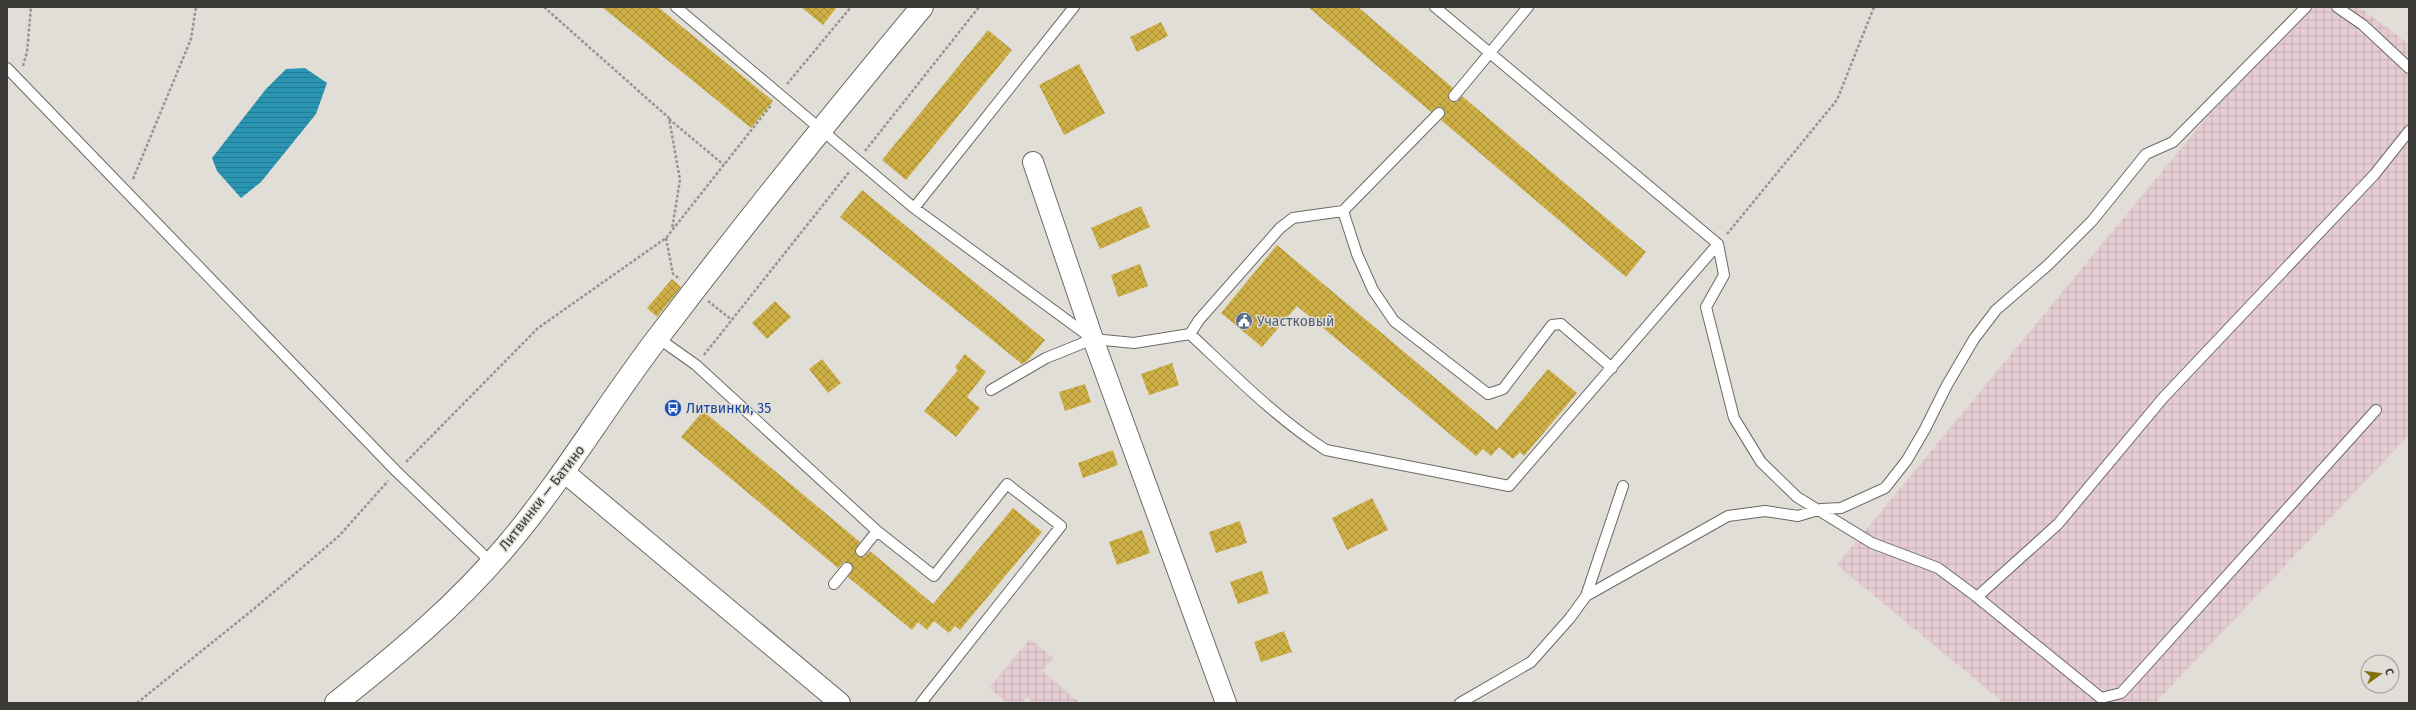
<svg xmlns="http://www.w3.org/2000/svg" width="2416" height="710" font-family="'Fira Sans',sans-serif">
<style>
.industrial{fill:url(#industrial-grid)}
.water{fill:url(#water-rules)}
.building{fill:url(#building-cross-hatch)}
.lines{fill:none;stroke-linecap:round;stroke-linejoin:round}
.lane-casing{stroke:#6c6a64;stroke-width:12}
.street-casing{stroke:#6c6a64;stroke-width:22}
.secondary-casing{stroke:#6c6a64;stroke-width:24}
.path{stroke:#969590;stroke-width:2.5;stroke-dasharray:3 2;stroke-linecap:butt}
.lane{stroke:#fff;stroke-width:10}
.street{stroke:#fff;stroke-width:20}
.secondary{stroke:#fff;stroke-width:22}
.labels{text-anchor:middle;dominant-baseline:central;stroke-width:3;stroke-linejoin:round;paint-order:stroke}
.service-label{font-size:14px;fill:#4e5e75;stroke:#e0ded7;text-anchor:start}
.transit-label{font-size:14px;fill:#164399;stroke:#e0ded7;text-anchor:start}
.street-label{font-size:14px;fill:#3b3a37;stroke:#e0ded7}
</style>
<defs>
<pattern id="industrial-grid" width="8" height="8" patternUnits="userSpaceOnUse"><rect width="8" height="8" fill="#e6cdd4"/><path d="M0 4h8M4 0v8" fill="none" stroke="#c6b1b7"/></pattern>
<pattern id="water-rules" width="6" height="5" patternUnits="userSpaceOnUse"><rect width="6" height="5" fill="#2a95b3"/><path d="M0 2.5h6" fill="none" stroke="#257b92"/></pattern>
<pattern id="building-cross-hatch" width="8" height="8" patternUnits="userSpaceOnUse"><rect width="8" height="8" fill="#ceaf45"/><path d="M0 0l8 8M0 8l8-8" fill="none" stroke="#a88f3a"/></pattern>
</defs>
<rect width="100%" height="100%" fill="#e0ded7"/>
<path class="industrial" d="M 2298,7 L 2359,7 L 2409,44 L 2409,435 L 2155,703 L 2004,703 L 1837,565 Z
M 1030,639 L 1053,658 L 1042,671 L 1080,703 L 1034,703 L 1027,697 L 1022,703 L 1007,703 L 989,688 Z"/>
<path class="water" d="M 305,68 L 327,83 L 316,114 L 261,182 L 241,198 L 217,171 L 212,158 L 266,89 L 286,69 Z"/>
<path class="building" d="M 602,7 L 658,7 L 773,101 L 751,128 Z
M 801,7 L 837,7 L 823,25 Z
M 1308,7 L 1358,7 L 1453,88 L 1448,95 L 1450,101 L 1457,102 L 1462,96 L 1646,252 L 1626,277 L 1441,120 L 1445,114 L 1443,108 L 1437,107 L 1431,112 Z
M 1161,22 L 1168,36 L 1137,52 L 1130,37 Z
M 988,30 L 1012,50 L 906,180 L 882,160 Z
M 1079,64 L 1105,113 L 1064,135 L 1039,85 Z
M 862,190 L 1045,340 L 1027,361 L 1022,364 L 840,217 Z
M 1141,206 L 1150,227 L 1100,249 L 1091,228 Z
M 1277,245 L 1497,430 L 1548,369 L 1577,393 L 1524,456 L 1520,452 L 1513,459 L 1499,447 L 1491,456 L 1483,449 L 1476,456 L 1297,306 L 1262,347 L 1221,313 Z
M 1140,264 L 1148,286 L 1118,297 L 1111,275 Z
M 672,279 L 681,287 L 657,317 L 647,308 Z
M 775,301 L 791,317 L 767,339 L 752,323 Z
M 965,354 L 986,372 L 967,397 L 980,408 L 956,437 L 924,411 L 958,370 L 955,367 Z
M 822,359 L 841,383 L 828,393 L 809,369 Z
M 1172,363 L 1179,385 L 1149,395 L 1141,374 Z
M 1085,384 L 1091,402 L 1065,411 L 1059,392 Z
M 703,411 L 860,542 L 855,550 L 857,556 L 864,557 L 870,551 L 933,604 L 1013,508 L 1042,532 L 960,630 L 955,626 L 949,633 L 934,621 L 927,630 L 918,622 L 912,630 L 848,577 L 853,569 L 851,563 L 844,562 L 838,568 L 681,437 Z
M 1113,450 L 1118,465 L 1083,478 L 1078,463 Z
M 1372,498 L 1388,530 L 1347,550 L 1332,518 Z
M 1240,521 L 1247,543 L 1216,553 L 1209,532 Z
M 1142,530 L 1150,553 L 1117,565 L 1109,542 Z
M 1262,571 L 1269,593 L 1238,604 L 1230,582 Z
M 1284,631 L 1292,652 L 1261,662 L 1254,642 Z"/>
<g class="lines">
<defs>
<path id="lane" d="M 676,7 L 914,208 L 1090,337
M 1435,7 L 1718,244 L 1724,275 L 1706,307 L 1734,418 L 1761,462 L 1797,497 L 1872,543 L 1938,568 L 1977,597 L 2101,698 L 2121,693 L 2134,679 L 2376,410
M 2337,7 L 2363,25 L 2409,68
M 7,68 L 396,471 L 492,563
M 1454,96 L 1528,7
M 914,208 L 1074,7
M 1343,211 L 1357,254 L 1373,290 L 1394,321 L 1488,394 L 1503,389 L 1552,325 L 1561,324 L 1612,368
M 1190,334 L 1199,320 L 1280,228 L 1293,218 L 1343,211 L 1439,113
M 658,338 L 696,365 L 877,531 L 934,576 L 1007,484 L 1061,526 L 921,703
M 991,390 L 1046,358 L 1093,339 L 1134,343 L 1190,334 C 1233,374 1276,418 1326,450 L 1509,486 L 1718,244
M 861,551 L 877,531
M 834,584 L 847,568
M 1586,596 L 1728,516 L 1765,511 L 1798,516 L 1821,509 L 1841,508 L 1885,488 L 1907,460 L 1925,429 L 1947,385 L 1974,339 L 1996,310 L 2048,265 L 2092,221 L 2146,154 L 2173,142 L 2306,7
M 1977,597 L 2058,524 L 2163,398 L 2374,175 L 2409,131
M 1460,703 L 1531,662 L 1570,618 L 1586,596 L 1623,486"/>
<path id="street" d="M 1033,162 L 1093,339 L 1226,703
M 564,472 L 840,703"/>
<path id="secondary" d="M 336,703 C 398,654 457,605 508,544 C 562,480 605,407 656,340 C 742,227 831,116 922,7"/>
</defs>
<use href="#lane" class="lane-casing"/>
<use href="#street" class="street-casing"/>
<use href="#secondary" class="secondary-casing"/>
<path class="path" d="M 544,7 L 669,118 L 680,180 L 672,229
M 23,66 L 27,52 L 31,7
M 787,84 L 851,7
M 669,119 L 724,165
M 865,151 L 979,7
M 133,179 L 191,39 L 196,7
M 1727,234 L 1837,100 L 1874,7
M 666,238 L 673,274 L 680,279
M 708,301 L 732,320
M 704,355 L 850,171
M 406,462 L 538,328 L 666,238 L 772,104
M 137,703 L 255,608 L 339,536 L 388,481"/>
<use href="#lane" class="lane"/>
<use href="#street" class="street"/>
<use href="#secondary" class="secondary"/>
</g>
<defs>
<symbol id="civic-disc" viewBox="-11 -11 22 22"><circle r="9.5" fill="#5c6f8a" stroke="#e0ded7"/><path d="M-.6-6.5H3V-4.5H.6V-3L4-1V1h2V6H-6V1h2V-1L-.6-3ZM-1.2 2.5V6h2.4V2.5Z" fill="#fff"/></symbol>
<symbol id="bus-disc" viewBox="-11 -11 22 22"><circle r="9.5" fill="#1a4fb4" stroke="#e0ded7"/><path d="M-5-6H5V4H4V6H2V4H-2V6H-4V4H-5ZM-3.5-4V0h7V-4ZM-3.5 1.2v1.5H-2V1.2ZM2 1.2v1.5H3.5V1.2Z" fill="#fff"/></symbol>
</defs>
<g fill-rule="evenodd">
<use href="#civic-disc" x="1234" y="311" width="20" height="20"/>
<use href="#bus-disc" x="663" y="398" width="20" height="20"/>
</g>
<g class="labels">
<g class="service-label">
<text x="1257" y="321">Участковый</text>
</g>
<g class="transit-label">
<text x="686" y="408">Литвинки, 35</text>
</g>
<g class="street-label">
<text transform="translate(542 498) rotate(-52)">Литвинки — Батино</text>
</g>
</g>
<rect width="2416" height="710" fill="none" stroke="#3b3a37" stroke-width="16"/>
<g transform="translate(2380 674) rotate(76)"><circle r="19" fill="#e0ded7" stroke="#9e9c97"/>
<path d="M0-3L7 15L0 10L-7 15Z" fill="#836f0d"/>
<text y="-6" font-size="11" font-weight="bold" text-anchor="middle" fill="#3b3a37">С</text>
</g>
</svg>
